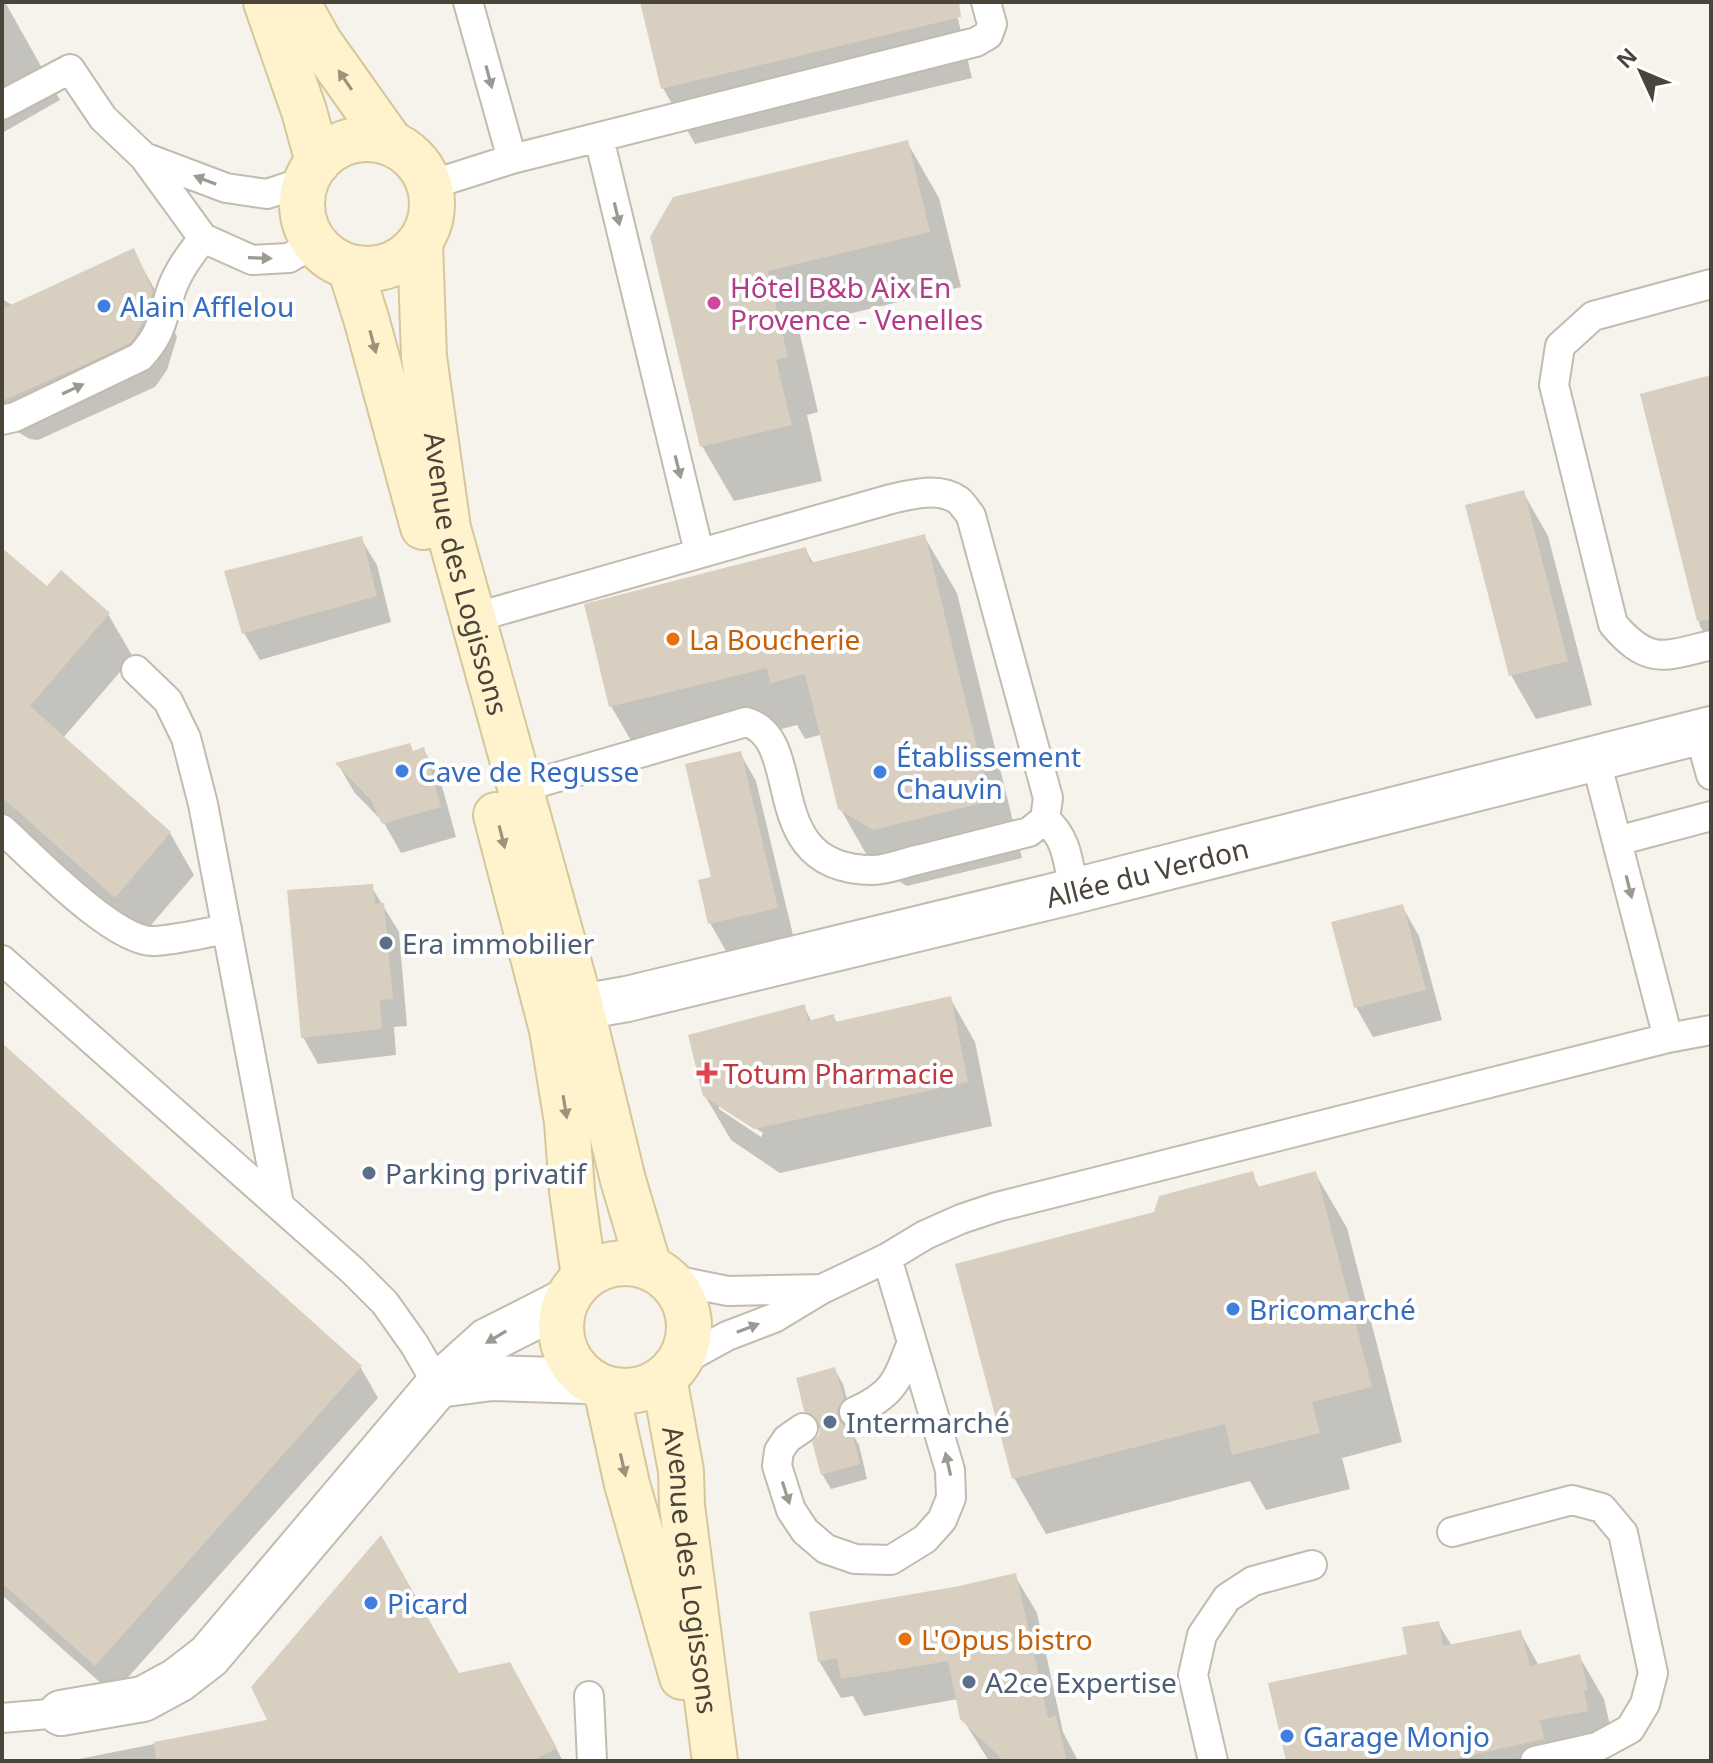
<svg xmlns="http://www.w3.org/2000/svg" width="1713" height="1763" font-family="'Noto Sans',sans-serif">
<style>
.shadow{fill:#0003;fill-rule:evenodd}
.building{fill:#d8cfc1}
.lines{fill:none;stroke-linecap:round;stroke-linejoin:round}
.service-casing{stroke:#c2bbae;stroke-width:32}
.minor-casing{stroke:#c2bbae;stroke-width:48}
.secondary-casing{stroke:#d6c79b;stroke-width:48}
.service{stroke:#fff;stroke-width:28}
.minor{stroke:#fff;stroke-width:44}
.secondary{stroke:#fff3cd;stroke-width:44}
.oneway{fill:#9c9892}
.oneway2{fill:#9c937c}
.hotel-dot{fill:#d1479c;stroke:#fff;stroke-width:3}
.shop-dot{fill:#3f7fe0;stroke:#fff;stroke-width:3}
.food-dot{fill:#e8710a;stroke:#fff;stroke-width:3}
.service-dot{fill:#5c6f8a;stroke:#fff;stroke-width:3}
.health-dot{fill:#e0444e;stroke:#fff;stroke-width:3}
.labels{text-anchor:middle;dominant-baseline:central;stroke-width:8;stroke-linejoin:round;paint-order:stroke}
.hotel-label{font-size:28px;fill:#b23c85;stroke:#fff;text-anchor:start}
.shop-label{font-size:28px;fill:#366cbe;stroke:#fff;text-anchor:start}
.street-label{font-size:28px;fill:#4b4439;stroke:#fff}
.food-label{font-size:28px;fill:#c56008;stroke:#fff;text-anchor:start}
.service-label{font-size:28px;fill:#4e5e75;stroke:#fff;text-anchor:start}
.health-label{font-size:28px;fill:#be3a42;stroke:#fff;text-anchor:start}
</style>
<rect width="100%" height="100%" fill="#f6f3ec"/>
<path class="shadow" d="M 2,2 L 5,2 L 60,100 L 2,133 Z
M 642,2 L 954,2 L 972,78 L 695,144 L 663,88 Z
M 907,142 L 939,198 L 961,287 L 798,326 L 818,412 L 807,415 L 822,481 L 734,501 L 702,446 L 652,237 Z
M 133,251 L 158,295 L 177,337 L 167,370 L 155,387 L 38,440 L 30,439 L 2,423 L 2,299 L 14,306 Z
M 1711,377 L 1711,645 L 1700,626 L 1642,396 Z
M 1523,492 L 1548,536 L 1592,705 L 1536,719 L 1511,675 Z
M 924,536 L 957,593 L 1022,858 L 907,886 L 873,866 L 840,808 L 820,735 L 805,739 L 797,725 L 644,763 L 611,706 L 805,549 L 814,564 Z
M 361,539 L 377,565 L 391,622 L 260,660 L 244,633 Z
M 108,614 L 133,657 L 63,738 L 170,833 L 194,875 L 140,938 L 2,816 L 2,635 Z
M 424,750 L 440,779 L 456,837 L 401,853 L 384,823 L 354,792 L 338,764 Z
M 740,753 L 756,781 L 793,935 L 726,951 L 710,923 L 713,879 Z
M 371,886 L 399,932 L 407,1026 L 394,1027 L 396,1055 L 318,1064 L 303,1037 Z
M 1402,906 L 1419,936 L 1442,1020 L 1373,1037 L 1356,1007 Z
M 950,998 L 975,1042 L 992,1126 L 780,1173 L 731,1140 L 705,1096 L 804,1007 L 812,1022 L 833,1016 L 837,1023 ZM 719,1104 L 763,1133 L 761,1137 L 719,1109 Z
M 2,1046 L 361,1368 L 378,1398 L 113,1694 L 2,1595 Z
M 1315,1173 L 1347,1228 L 1402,1442 L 1342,1458 L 1350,1489 L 1266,1510 L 1250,1481 L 1046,1534 L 1014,1478 L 1156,1214 L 1252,1174 L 1260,1189 Z
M 835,1370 L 843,1384 L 851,1415 L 844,1428 L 850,1430 L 859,1445 L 867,1479 L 831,1489 L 822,1474 L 821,1429 L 815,1426 L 806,1411 Z
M 1015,1576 L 1037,1613 L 1063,1732 L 1078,1761 L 989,1761 L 962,1718 L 958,1699 L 864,1716 L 853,1696 L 841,1698 L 819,1661 Z
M 1438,1623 L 1452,1646 L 1520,1632 L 1539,1666 L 1579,1656 L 1604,1699 L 1612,1734 L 1576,1761 L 1288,1761 L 1409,1656 Z
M 459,1675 L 538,1715 L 563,1761 L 69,1761 L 270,1721 Z"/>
<path class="building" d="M 640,2 L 959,2 L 961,17 L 661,89 Z
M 908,140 L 930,232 L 768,271 L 788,357 L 776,360 L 792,425 L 700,447 L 650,237 L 673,197 Z
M 134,248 L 153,291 L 145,318 L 134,338 L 130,343 L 104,356 L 2,401 L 2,309 Z
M 1711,375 L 1711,619 L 1697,621 L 1640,394 Z
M 1524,490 L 1568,661 L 1509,676 L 1465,505 Z
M 925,534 L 990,801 L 873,830 L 838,809 L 805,674 L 770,683 L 767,668 L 609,707 L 584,604 L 806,547 L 810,563 Z
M 362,536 L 377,596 L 242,634 L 224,571 Z
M 2,548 L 47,586 L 61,570 L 110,613 L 30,706 L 171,832 L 115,898 L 2,797 Z
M 410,743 L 413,751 L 424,747 L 441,807 L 382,824 L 371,800 L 335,763 Z
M 741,751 L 778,908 L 708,924 L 698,880 L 711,877 L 685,764 Z
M 373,884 L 375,904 L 384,903 L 393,999 L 380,1000 L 382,1029 L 301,1038 L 287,890 Z
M 1403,904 L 1426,990 L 1354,1008 L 1331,922 Z
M 951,996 L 968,1082 L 754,1129 L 703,1096 L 688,1035 L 805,1004 L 808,1021 L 834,1014 L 835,1022 Z
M 2,1043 L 362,1366 L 95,1666 L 2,1583 Z
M 1253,1171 L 1257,1187 L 1316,1171 L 1372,1387 L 1312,1402 L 1320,1433 L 1232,1455 L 1225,1424 L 1012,1479 L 955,1264 L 1154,1212 L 1159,1196 Z
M 835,1367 L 844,1399 L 837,1410 L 838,1419 L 844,1426 L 851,1428 L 860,1464 L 821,1475 L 812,1442 L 819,1435 L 820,1426 L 816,1418 L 804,1411 L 796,1378 Z
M 381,1535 L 459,1673 L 510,1662 L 557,1748 L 532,1761 L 156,1761 L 154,1742 L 267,1720 L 251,1687 Z
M 1016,1573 L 1048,1718 L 1056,1716 L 1067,1761 L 1004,1761 L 960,1719 L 948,1661 L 841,1679 L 837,1658 L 818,1662 L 809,1612 L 959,1586 Z
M 1439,1621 L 1443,1646 L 1521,1630 L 1530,1666 L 1580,1654 L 1588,1691 L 1584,1691 L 1588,1711 L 1540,1720 L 1544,1739 L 1445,1761 L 1286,1761 L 1268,1683 L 1407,1654 L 1402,1627 Z"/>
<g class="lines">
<defs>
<path id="service" d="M 468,2 L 512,159
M 2,105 L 70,69 L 103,118 L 144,157 L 203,238 L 252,260 L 289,258 L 314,243
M 599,138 L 699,552
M 144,157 L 226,188 L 267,194 L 306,181
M 430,185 L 512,159 L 976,42 L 988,35 L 992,24 L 986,2
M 1711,284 L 1593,316 L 1560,346 L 1554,385 L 1613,624 C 1648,665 1663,657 1711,645
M 2,420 L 15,417 L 140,357 C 163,333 162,317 172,288 C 179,269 191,254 203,238
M 473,618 L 891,499 C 912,494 939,487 958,500 C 963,504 968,512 971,516 L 1048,798 L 1045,819 L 1029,832 C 993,841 957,850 921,859 C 906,862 888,870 873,870 C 756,870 808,739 746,722 L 520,788
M 136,670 L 168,701 L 186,738 L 203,804 L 279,1204
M 1699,732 L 1711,775
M 1595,757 L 1668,1038
M 1045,819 C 1068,839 1068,863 1074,891
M 2,829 C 33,857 115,943 154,941 C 178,940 203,933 227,929
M 1617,841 L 1711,816
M 2,960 L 353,1271 L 385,1303 L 414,1344 L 438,1385
M 887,1258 L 912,1342
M 668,1279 L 728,1291 L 821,1289
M 678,1363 L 727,1336 L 774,1318 L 822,1289 L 887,1258 L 925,1235 L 961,1219 L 997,1207 L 1668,1038 L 1711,1030
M 803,1428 L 787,1439 L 779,1451 L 777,1466 L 791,1510 L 805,1531 L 826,1549 L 855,1559 L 891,1560 L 925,1539 L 942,1520 L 951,1498 L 950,1470 L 912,1342 C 897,1381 894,1394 854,1412
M 1452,1532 L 1572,1500 L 1602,1508 L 1623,1533 L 1653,1673 L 1645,1704 L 1630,1729 L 1597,1747 L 1535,1761
M 589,1696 L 592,1761
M 2,1718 L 61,1713
M 1213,1761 L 1193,1675 L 1202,1635 L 1227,1598 L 1253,1581 L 1312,1565"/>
<g id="minor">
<path id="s1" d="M 581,1007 L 627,999 L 1074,891 L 1711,729"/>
<path d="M 438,1385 L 492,1378 L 588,1381"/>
<path d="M 61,1713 L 143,1699 L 178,1680 L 209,1656 L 438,1385 L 487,1341 L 564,1302"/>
</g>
<g id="secondary">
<path d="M 266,2 L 304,111 L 318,162"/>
<path d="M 297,2 L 320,43 L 391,143"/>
<circle cx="367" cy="204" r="65"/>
<path id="s2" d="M 420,242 L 424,357 L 448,528 L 581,1007 L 623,1180 L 649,1267"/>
<path d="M 350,268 L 366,318 L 423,527"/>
<path d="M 496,815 L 552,1030 L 567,1122 L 572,1191 L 584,1277"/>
<circle cx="625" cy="1327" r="64"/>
<path id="s3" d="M 664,1378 L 681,1471 L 682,1506 L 715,1761"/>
<path d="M 606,1389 L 627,1484 L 682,1677"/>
</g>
</defs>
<use href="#service" class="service-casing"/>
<use href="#minor" class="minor-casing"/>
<use href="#secondary" class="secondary-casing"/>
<use href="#service" class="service"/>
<use href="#minor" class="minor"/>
<use href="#secondary" class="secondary"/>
</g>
<defs><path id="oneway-solid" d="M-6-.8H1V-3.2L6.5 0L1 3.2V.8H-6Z" transform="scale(2)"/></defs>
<g class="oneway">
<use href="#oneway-solid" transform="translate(489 77) rotate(75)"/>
<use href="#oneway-solid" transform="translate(205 180) rotate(-159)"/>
<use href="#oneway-solid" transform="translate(617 214) rotate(77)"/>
<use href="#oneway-solid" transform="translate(260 258) rotate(2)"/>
<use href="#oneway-solid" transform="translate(73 389) rotate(-25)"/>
<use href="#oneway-solid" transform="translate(678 467) rotate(76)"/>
<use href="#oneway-solid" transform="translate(1629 887) rotate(76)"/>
<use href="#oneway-solid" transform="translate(748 1328) rotate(-21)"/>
<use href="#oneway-solid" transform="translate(496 1337) rotate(149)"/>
<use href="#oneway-solid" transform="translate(948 1464) rotate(-103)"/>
<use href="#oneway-solid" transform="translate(786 1493) rotate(72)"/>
</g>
<g class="oneway2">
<use href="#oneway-solid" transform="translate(345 80) rotate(-124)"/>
<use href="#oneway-solid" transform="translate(373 342) rotate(75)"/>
<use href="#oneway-solid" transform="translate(502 837) rotate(76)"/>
<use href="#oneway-solid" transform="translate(565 1107) rotate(81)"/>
<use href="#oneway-solid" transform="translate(623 1465) rotate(77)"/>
</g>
<circle class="hotel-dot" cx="714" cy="303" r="8"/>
<g class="shop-dot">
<circle cx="104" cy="306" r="8"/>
<circle cx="402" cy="771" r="8"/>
<circle cx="880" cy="772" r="8"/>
<circle cx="1233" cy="1309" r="8"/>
<circle cx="371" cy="1603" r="8"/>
<circle cx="1287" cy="1736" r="8"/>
</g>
<g class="food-dot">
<circle cx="673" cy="639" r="8"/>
<circle cx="905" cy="1639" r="8"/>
</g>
<g class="service-dot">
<circle cx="386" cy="943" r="8"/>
<circle cx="369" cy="1173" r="8"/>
<circle cx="830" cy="1422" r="8"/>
<circle cx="969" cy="1682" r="8"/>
</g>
<path class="health-dot" d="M703 1061h8v8h8v8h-8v8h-8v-8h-8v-8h8z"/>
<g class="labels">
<g class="hotel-label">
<text x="730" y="287">Hôtel B&amp;b Aix En<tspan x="730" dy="32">Provence - Venelles</tspan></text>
</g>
<g class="shop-label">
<text x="120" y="306">Alain Afflelou</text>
<text x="896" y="756">Établissement<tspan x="896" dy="32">Chauvin</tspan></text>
<text x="418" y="771">Cave de Regusse</text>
<text x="1249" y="1309">Bricomarché</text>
<text x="387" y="1603">Picard</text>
<text x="1303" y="1736">Garage Monjo</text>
</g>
<g class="street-label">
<text stroke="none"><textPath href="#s2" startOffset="336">Avenue des Logissons</textPath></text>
<text stroke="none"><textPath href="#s1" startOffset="582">Allée du Verdon</textPath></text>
<text stroke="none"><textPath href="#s3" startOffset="194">Avenue des Logissons</textPath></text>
</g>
<g class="food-label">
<text x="689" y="639">La Boucherie</text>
<text x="921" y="1639">L'Opus bistro</text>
</g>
<g class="service-label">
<text x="402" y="943">Era immobilier</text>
<text x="385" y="1173">Parking privatif</text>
<text x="846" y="1422">Intermarché</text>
<text x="985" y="1682">A2ce Expertise</text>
</g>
<g class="health-label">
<text x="723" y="1073">Totum Pharmacie</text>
</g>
</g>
<rect width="1713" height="1763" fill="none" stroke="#4b4439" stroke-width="8"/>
<g transform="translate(1641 72) rotate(314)" stroke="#ffffff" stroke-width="6" paint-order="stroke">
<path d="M0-6L14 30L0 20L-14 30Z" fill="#4b4439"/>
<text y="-12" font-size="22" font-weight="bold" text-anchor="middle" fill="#4b4439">N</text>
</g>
</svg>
